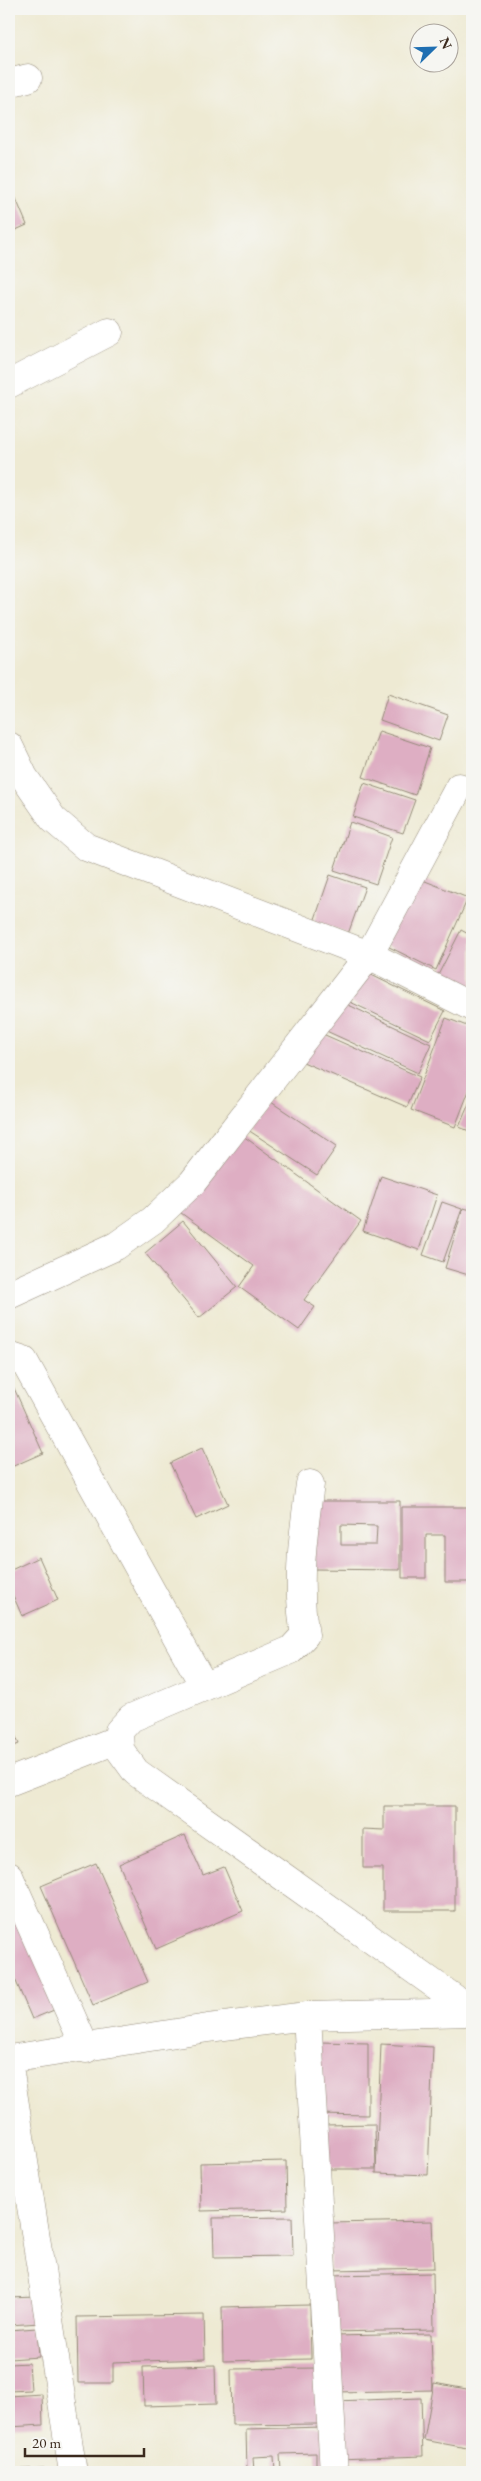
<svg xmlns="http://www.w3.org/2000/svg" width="481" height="2481" font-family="'EB Garamond',serif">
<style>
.building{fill:#deaec3;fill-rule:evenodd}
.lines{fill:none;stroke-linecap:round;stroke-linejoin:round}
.minor-casing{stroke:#948a78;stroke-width:29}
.minor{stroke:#fff;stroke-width:28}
</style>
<rect width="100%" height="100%" fill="#f6f6f2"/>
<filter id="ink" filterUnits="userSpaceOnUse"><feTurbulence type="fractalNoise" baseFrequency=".02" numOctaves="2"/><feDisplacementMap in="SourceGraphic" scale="10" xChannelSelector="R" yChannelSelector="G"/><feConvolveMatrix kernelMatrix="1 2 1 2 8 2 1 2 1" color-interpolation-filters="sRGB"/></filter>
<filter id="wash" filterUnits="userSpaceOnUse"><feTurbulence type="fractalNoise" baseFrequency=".0096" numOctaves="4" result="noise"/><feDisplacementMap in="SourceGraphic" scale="20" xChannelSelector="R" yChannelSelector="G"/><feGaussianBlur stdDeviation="1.12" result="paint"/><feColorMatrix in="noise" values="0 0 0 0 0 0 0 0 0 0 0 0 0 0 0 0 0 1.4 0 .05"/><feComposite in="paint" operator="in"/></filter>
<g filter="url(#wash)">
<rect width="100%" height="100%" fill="#eeead3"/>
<g id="blocks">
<path class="building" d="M 9,182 L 27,225 L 9,233 Z
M 388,694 L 448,715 L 439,741 L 380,720 Z
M 379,731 L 430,748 L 415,795 L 363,777 Z
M 364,783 L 415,800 L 403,833 L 353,817 Z
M 350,822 L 392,837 L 376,884 L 334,870 Z
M 330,875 L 365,887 L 348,934 L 314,922 Z
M 415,877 L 468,898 L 436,970 L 383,944 Z
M 461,930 L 472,936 L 472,997 L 436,979 Z
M 359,969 L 445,1011 L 430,1040 L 344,999 Z
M 336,999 L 431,1044 L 418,1073 L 322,1029 Z
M 446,1018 L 472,1028 L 472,1083 L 455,1127 L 411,1110 Z
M 316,1031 L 420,1077 L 407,1107 L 303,1062 Z
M 268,1100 L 337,1146 L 317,1175 L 248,1130 Z
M 470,1101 L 472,1102 L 472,1132 L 459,1127 Z
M 239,1133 L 361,1221 L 304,1300 L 315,1307 L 299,1330 L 239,1287 L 254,1266 L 181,1213 Z
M 381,1176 L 437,1195 L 419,1250 L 363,1231 Z
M 442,1202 L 462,1209 L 443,1262 L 423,1255 Z
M 463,1208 L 472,1210 L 472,1276 L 445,1268 Z
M 183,1221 L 237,1287 L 199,1318 L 145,1253 Z
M 9,1377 L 43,1453 L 9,1468 Z
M 202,1448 L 228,1504 L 196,1519 L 170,1463 Z
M 312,1501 L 400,1501 L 400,1570 L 312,1569 ZM 341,1525 L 377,1526 L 376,1545 L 341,1545 Z
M 402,1507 L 471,1507 L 472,1582 L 445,1582 L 445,1535 L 426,1535 L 426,1578 L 402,1578 Z
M 39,1557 L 58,1600 L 22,1616 L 9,1586 L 9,1571 Z
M 9,1721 L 19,1744 L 9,1748 Z
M 384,1806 L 455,1806 L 455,1911 L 383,1911 L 383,1868 L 363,1868 L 363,1829 L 384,1830 Z
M 185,1835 L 203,1875 L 224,1867 L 243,1911 L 156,1949 L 119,1864 Z
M 96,1863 L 148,1982 L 93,2005 L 41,1886 Z
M 9,1891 L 59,2008 L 32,2019 L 9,1965 Z
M 318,2042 L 368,2043 L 368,2115 L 317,2114 Z
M 381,2044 L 433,2047 L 428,2175 L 376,2173 Z
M 375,2124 L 376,2169 L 326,2169 L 325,2125 Z
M 286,2161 L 287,2209 L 201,2211 L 200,2163 Z
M 292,2217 L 293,2256 L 214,2257 L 213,2218 Z
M 432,2221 L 434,2268 L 330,2270 L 329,2223 Z
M 433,2273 L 434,2330 L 331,2332 L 330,2275 Z
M 38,2297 L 40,2323 L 9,2325 L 9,2298 Z
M 310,2305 L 311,2359 L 223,2361 L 222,2307 Z
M 204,2315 L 205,2359 L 113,2362 L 113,2383 L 78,2383 L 77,2317 Z
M 37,2328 L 39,2357 L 9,2359 L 9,2330 Z
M 431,2334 L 433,2390 L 336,2392 L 335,2336 Z
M 29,2363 L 31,2390 L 9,2391 L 9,2364 Z
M 215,2365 L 216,2404 L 144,2406 L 143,2367 Z
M 319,2368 L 319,2424 L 232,2425 L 231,2369 Z
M 434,2383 L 472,2390 L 472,2449 L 424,2440 Z
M 42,2394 L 43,2425 L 9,2427 L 9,2396 Z
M 421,2398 L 423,2456 L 337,2459 L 334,2401 Z
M 324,2427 L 325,2472 L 316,2472 L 316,2453 L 280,2454 L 281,2472 L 275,2472 L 274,2456 L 253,2457 L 254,2472 L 247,2472 L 246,2429 Z
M 44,2468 L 44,2472 L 9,2472 L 9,2470 Z"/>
</g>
</g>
<g filter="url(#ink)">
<use href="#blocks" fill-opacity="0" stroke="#948a78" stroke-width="1"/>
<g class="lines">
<defs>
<path id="minor" d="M 9,83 L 28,78
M 9,384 L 109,332
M 9,746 L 24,777 L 53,819 L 86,847 L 369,955 L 472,1007
M 9,1295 L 116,1246 L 153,1220 L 192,1183 L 369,955 L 459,787
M 9,1356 L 24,1361 L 204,1686
M 310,1484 C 303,1534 296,1585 305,1635 L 291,1650 L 131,1718 L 119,1731 L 120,1750 L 136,1772 L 472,2011
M 9,1782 L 119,1739
M 9,1876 L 86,2049
M 307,2016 L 334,2472
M 9,2059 L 208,2028 L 307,2016 L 472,2012
M 9,2067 L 73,2472"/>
</defs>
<use href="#minor" class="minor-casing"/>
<use href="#minor" class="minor"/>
</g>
</g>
<rect width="481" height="2481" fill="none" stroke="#f6f6f2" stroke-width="30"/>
<g transform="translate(434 48) rotate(67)"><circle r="24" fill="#f6f6f2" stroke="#aba49d"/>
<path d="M0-4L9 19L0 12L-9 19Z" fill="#1f6fb2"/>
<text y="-8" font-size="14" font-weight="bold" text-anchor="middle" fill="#3b2a1e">N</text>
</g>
<path d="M25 2448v8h119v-8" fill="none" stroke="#3b2a1e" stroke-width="2.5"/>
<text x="32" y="2448" font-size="15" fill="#3b2a1e" stroke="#f6f6f2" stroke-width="4" paint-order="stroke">20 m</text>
</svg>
